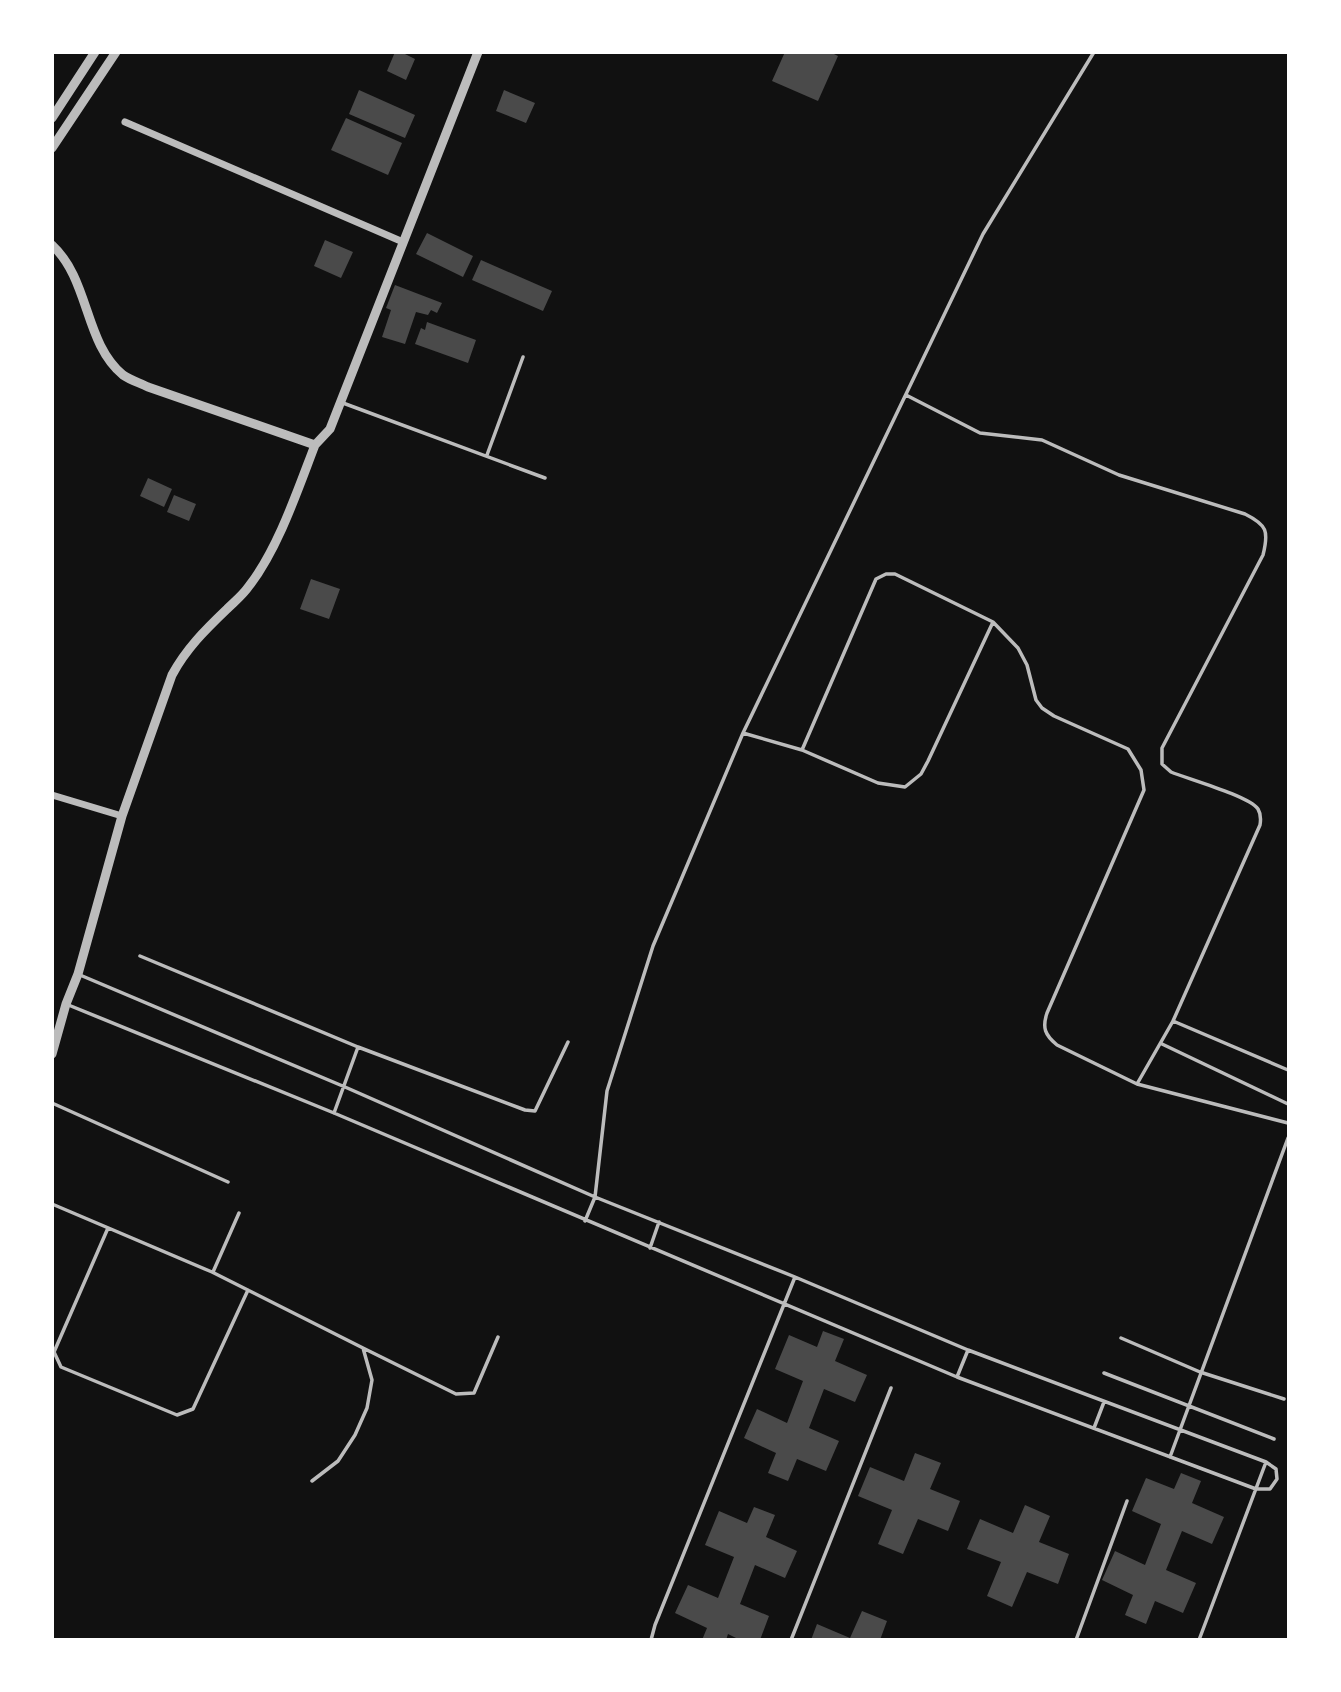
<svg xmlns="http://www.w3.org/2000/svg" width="1341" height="1692" font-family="'Alegreya Sans',sans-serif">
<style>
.building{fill:#4a4a4a}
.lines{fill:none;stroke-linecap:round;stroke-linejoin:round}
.service{stroke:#bcbcbc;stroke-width:3.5}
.minor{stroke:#bcbcbc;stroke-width:7}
.tertiary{stroke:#bcbcbc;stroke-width:9}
</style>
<rect width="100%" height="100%" fill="#111"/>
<path class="building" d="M 395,52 L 401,52 L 415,59 L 406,80 L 387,71 Z
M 785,52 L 830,52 L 838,56 L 818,101 L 772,81 Z
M 359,90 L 415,115 L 405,138 L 349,114 Z
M 504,90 L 535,103 L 526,123 L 496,111 Z
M 346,118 L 402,143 L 388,175 L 331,150 Z
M 427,233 L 473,256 L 463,277 L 416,254 Z
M 325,240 L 353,252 L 341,278 L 314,266 Z
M 481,260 L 552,291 L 543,311 L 472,280 Z
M 395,285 L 442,303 L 437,313 L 431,310 L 428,315 L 416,312 L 405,344 L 382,337 L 391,310 L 386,308 Z
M 427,322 L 476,340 L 468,363 L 415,344 L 421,328 L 425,330 Z
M 148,478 L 172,489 L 164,507 L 140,496 Z
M 174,495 L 196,504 L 189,521 L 167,512 Z
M 311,579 L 340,589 L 329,619 L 300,609 Z
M 823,1331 L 844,1339 L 835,1361 L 867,1375 L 855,1402 L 824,1389 L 809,1428 L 839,1441 L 826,1471 L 797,1459 L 788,1481 L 768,1473 L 776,1453 L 744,1438 L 757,1409 L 787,1423 L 803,1381 L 775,1369 L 789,1335 L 817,1347 Z
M 915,1453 L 941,1463 L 930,1489 L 960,1501 L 948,1531 L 918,1519 L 903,1554 L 878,1544 L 892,1510 L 858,1496 L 870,1467 L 904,1481 Z
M 1181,1473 L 1201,1481 L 1192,1503 L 1224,1517 L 1212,1544 L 1182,1531 L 1166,1570 L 1196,1583 L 1183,1613 L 1155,1601 L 1146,1624 L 1125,1615 L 1133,1595 L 1102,1580 L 1115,1551 L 1145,1565 L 1161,1524 L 1132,1511 L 1146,1478 L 1174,1489 Z
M 1025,1505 L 1050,1516 L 1039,1542 L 1069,1554 L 1058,1584 L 1027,1572 L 1012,1607 L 987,1596 L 1001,1562 L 967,1549 L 980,1519 L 1013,1533 Z
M 754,1507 L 775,1515 L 766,1537 L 797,1551 L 785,1578 L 755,1565 L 740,1604 L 769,1616 L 760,1640 L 740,1640 L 728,1634 L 726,1640 L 702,1640 L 707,1628 L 675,1613 L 688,1585 L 718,1598 L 734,1557 L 705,1545 L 719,1511 L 747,1523 Z
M 862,1611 L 887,1621 L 880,1640 L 811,1640 L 817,1624 L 850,1638 Z"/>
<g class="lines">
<path class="service" d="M 906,395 L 980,433 L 1042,440 L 1119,475 L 1245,514 C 1267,525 1269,531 1263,555 L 1162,748 L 1162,764 L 1171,772 C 1188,779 1249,796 1258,809 C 1261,814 1261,819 1260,825 L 1173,1021 L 1137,1084
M 343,403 L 545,478
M 487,455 L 523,357
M 743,733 L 802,750 L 878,783 L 905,787 L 921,774 L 928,761 L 993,622
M 802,750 L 876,579 L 886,574 L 895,574 L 993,622 L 1018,648 L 1027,665 L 1036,700 L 1042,708 L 1054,716 L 1128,749 L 1141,770 L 1144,790 L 1047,1013 C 1042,1028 1045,1035 1057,1045 L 1137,1084 L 1288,1123
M 140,956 L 358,1047
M 66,1004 L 334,1113 L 957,1377 L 1256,1489 L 1270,1489 L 1277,1479 L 1276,1469 L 1266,1462 L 968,1350 L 795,1277 L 595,1197 L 345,1087 L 80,975
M 1173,1021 L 1288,1070
M 1162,1044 L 1288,1104
M 52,1103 L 228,1182
M 334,1113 L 358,1047 L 525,1110 L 535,1111 L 568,1042
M 52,1204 L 212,1272 L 363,1348 L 372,1380 L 367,1408 L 355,1435 L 338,1461 L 312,1481
M 585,1221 L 595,1197 L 607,1091 L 653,946 L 743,733 L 983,234 L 1094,52
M 108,1228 L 54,1352 L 61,1367 L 177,1415 L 193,1409 L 248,1290
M 650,1248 L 659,1222
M 213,1272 L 239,1213
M 1121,1338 L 1200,1372 L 1284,1399
M 363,1348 L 456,1394 L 474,1393 L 498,1337
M 1104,1373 L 1274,1439
M 957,1377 L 968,1350
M 1094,1428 L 1104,1402
M 1170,1457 L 1288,1138
M 651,1640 L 655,1625 L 795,1277
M 791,1640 L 891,1388
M 1076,1640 L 1127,1501
M 1199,1640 L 1266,1462"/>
<path class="minor" d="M 125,122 L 403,242
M 52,795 L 122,816"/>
<path class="tertiary" d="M 52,118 L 95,52
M 52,148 L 116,52
M 52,245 C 90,280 84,343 123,375 C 130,380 140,383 148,387 L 315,445 L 330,429 L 478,52
M 52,1054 L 66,1004 L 78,974 L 122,816 L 172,675 C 186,649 205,630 227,609 C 234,602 243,595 249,586 C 278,549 298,489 315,445"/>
</g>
<rect width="1341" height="1692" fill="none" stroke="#ffffff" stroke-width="108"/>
</svg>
